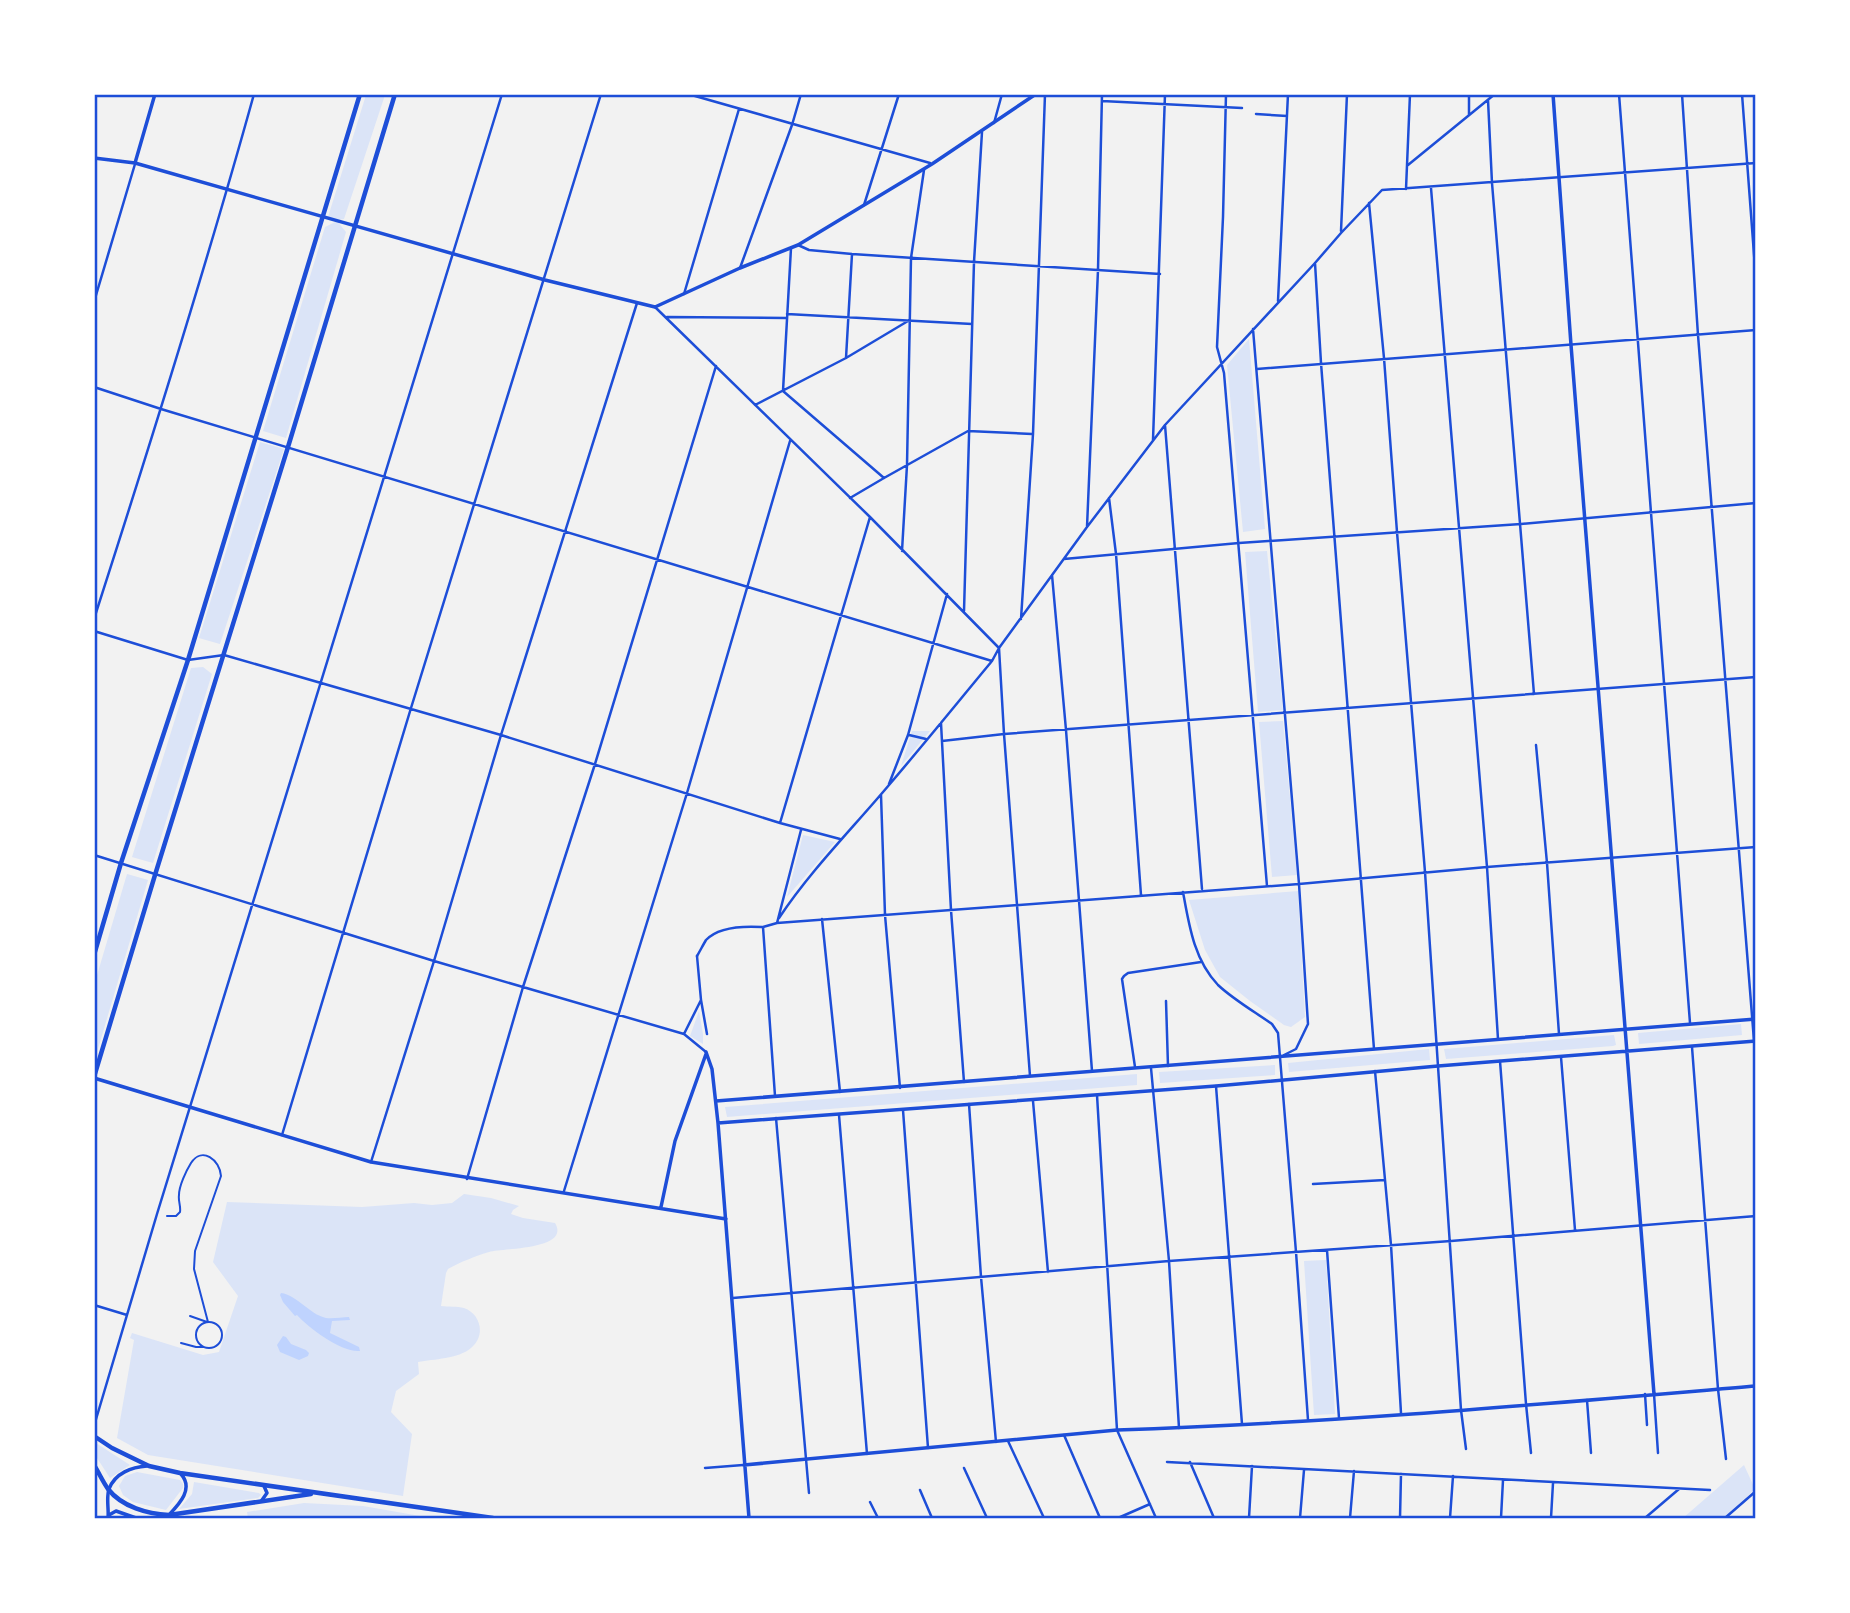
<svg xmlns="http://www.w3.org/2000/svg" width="1850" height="1613" font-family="Mulish,sans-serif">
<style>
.green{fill:#dbe4f7}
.water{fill:#bfd3fe}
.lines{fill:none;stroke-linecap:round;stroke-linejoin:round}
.service{stroke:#1d4ed8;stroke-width:2}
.pedestrian{stroke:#1d4ed8;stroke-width:2.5}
.minor{stroke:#1d4ed8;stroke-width:2.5}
.tertiary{stroke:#1d4ed8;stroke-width:3.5}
.secondary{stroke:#1d4ed8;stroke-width:4.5}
.primary{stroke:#1d4ed8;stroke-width:4.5}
.neatline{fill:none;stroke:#1d4ed8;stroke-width:2.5}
</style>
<rect width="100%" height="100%" fill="#f2f2f2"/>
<path class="green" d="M 366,95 L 385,95 L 344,219 L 338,220 L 328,217 Z
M 337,221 L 346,232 L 286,438 L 263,431 L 325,227 Z
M 1249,339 L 1265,529 L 1243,532 L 1227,365 Z
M 260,442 L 284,449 L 220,644 L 199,638 Z
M 1267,551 L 1283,710 L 1258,712 L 1245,552 Z
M 203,667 L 212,674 L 153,863 L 132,857 L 191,668 Z
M 1283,721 L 1297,875 L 1272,877 L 1259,722 Z
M 912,731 L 930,731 L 901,766 Z
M 803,835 L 835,842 L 787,897 Z
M 127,874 L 148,880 L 95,1059 L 95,982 Z
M 1298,891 L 1305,1017 L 1291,1027 L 1284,1025 L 1250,1001 L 1220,977 L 1205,950 L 1189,900 Z
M 699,1011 L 703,1034 L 703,1044 L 690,1036 Z
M 1741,1024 L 1742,1035 L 1639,1044 L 1638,1033 Z
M 1614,1035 L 1616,1045 L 1613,1046 L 1446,1059 L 1444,1049 Z
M 1429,1049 L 1430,1060 L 1289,1072 L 1288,1063 Z
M 1275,1065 L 1275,1075 L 1160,1083 L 1159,1072 Z
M 1137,1074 L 1137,1085 L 727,1117 L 725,1107 Z
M 464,1194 L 491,1198 L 519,1206 L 513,1210 L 511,1214 L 523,1218 L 555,1223 C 571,1250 503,1248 489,1252 C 476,1256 460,1262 448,1269 L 446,1273 L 441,1306 C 449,1307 457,1306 464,1308 C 481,1314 486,1336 471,1348 C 458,1359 434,1359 418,1362 L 419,1374 L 396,1391 L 391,1412 L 412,1434 L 403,1496 L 148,1455 L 117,1438 L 134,1340 L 130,1338 L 132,1333 L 203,1355 L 219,1352 L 238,1296 L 213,1262 L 227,1202 L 362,1207 L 414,1203 L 432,1205 L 452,1203 Z
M 1326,1260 L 1335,1414 L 1314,1415 L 1304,1261 Z
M 95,1442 L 99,1445 L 130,1465 L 110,1478 L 95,1455 Z
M 1744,1465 L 1755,1489 L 1724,1518 L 1683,1518 Z
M 137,1472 L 180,1480 L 183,1484 L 183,1488 L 166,1510 L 133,1502 L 123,1495 L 119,1486 L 125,1476 Z
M 194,1482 L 259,1493 L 261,1495 L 258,1498 L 179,1509 L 192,1494 Z
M 304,1503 L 363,1506 L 426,1517 L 425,1518 L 248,1518 L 247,1512 Z"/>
<path class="water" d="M 281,1293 C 297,1295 309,1314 326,1318 C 333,1319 342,1317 349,1317 L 350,1320 L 332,1321 L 330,1333 L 359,1347 L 360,1351 C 342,1353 309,1328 297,1315 L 295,1316 L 283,1302 L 280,1295 Z
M 283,1336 L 286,1337 L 291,1344 L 306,1350 L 309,1353 L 308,1356 L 299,1360 L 280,1352 L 277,1345 Z"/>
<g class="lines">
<path class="service" d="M 167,1216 L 176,1216 L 180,1212 C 181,1206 178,1201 179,1195 C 179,1186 186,1171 191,1163 C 202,1146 220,1160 221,1176 L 195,1251 L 194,1269 L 208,1322
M 190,1316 L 207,1322
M196 1335a13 13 0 1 1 26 0a13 13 0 1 1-26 0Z
M 181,1343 L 196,1347 L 204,1347"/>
<path class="pedestrian" d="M 697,956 C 700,951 703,945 706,940 C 719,926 745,926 762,927
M 1725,1518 L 1756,1491"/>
<path class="minor" d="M 688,94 L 930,163
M 1226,94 L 1223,217 L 1217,347 L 1224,373 L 1267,886
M 1619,94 L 1690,1023
M 1682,94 L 1698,335 L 1756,1066
M 1742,94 L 1756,281
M 1488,100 L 1492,183 L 1534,694
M 1102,101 L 1242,108
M 1256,114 L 1287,116
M 1469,115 L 1469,94
M 994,123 L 1002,94
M 1408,165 L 1495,94
M 1431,188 L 1487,867 L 1498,1039
M 1406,189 L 1410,94
M 1369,203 L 1384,358 L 1397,532 L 1425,872 L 1461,1410 L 1466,1449
M 864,205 L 899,94
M 1341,231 L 1347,94
M 798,245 L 809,250 L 852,254 L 1160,274
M 791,248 L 783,391 L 884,478
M 1315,263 L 1321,363 L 1374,1049
M 740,268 L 792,125 L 801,94
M 684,294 L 739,109
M 1278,301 L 1288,94
M 94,302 L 135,164
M 655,307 L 870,517 L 999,648 L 1004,734 L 1030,1076
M 787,314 L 972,324
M 667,317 L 786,318
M 1253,329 L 1299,884 L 1308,1024 L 1296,1049 L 1284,1055
M 846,358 L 852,254
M 1257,369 L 1756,330
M 94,387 L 161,409 L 992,661
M 755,405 L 846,358 L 908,321
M 1165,425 L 1202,889
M 1153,440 L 1165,94
M 850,498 L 884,478 L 968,431 L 1032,434
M 1109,498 L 1116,554 L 1141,895
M 1087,527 L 1098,270 L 1102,94
M 902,551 L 907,465 L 911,258 L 924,170
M 1064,559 L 1239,543 L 1521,524 L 1756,503
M 1052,575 L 1066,730 L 1092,1071
M 964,611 L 974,262 L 982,132
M 94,619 C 150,445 205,271 254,94
M 1021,619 L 1033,434 L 1045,94
M 94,631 L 188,660 L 224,655 L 501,735 L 780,823 L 840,839
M 941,723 L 951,910 L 964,1082
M 909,735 L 926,739
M 942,741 L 1004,734 L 1756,677
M 1536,745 L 1547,863 L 1559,1034
M 889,784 L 908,735 L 947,594
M 881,795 L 885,915 L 900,1088
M 780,823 L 870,517
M 94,855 L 434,961 L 684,1034 L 706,1052
M 1183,892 C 1189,925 1194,960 1218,985 C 1234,1000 1255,1012 1272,1024 L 1278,1033 L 1296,1252 L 1308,1420
M 779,918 C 811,870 852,829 889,785 C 924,744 958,702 992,661 L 999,648 L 1087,527 L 1165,425 L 1315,263 L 1341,233 L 1382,190 L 1756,163
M 822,919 L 840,1092
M 777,923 L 801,830
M 701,1000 L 707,1034
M 1166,1001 L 1168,1066
M 684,1034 L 701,1000 L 697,956
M 1692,1047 L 1718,1389 L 1726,1459
M 1561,1057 L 1575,1230
M 1500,1061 L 1526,1404 L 1531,1453
M 1135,1067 L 1122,979 L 1124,976 L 1128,973 L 1201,962
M 1151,1068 L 1169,1261 L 1179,1428
M 1375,1071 L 1391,1245 L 1401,1413
M 1216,1086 L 1242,1424
M 1097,1095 L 1117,1430 L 1156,1518
M 775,1096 L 763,927 L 777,923 L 1299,884 L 1487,867 L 1756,847
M 1033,1101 L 1048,1272
M 969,1104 L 981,1277 L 996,1442
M 903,1110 L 928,1448
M 839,1115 L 867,1454
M 776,1118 L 809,1493
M 282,1135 L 411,708 L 601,94
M 371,1162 L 434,961 L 501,735 L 637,303
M 467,1179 L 523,987 L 595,764 L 716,366
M 1313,1184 L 1385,1180
M 564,1191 L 687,793 L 790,441
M 1327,1250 L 1339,1418
M 733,1298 L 1169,1261 L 1451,1241 L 1756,1216
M 94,1305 L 127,1315
M 1645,1394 L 1647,1425
M 1654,1394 L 1658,1453
M 1587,1400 L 1591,1453
M 94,1426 L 157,1214 L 502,94
M 1064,1435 L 1100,1518
M 1008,1441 L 1044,1518
M 1167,1462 L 1710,1490
M 1190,1462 L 1214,1518
M 705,1468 L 743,1465
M 964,1468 L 987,1518
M 920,1490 L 932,1518
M 870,1502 L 878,1518
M 1118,1518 L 1150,1504
M 1249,1518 L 1252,1466
M 1300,1518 L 1304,1470
M 1350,1518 L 1354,1471
M 1400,1518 L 1401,1474
M 1450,1518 L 1453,1476
M 1501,1518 L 1503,1480
M 1551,1518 L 1553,1483
M 1645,1518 L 1679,1489"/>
<path class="tertiary" d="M 1553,94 L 1571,345 L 1654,1394
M 94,158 L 135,163 L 545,280 L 655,307 L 740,268 L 798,245 L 932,164 L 1036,94
M 135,163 L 155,94
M 706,1052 L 712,1069 L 718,1123 L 749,1518
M 94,1078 L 371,1162 L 726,1219
M 716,1101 L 1756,1019
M 718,1123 L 1216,1086 L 1438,1066 L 1756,1041
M 661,1207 L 675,1141 L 706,1054
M 744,1465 L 1117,1430 C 1330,1423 1543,1404 1756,1386
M 262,1500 L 267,1493 L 264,1486
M 109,1515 L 116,1511 L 136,1518
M 108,1518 C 109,1509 106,1498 109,1489 C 115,1473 132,1467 147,1466
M 166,1518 C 177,1506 195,1490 181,1474"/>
<path class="secondary" d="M 94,1436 L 112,1448 L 149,1466 L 180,1473 L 493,1518
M 94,1465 C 99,1473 103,1482 108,1489 C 122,1507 148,1514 169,1515 L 311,1494"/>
<path class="primary" d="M 94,955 L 121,863 L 188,660 L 360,94
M 94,1077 L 155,875 L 288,447 L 395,94"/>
</g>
<rect width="1850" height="1613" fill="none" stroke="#ffffff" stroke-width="192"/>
<rect x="96" y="96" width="1658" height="1421" class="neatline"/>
</svg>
